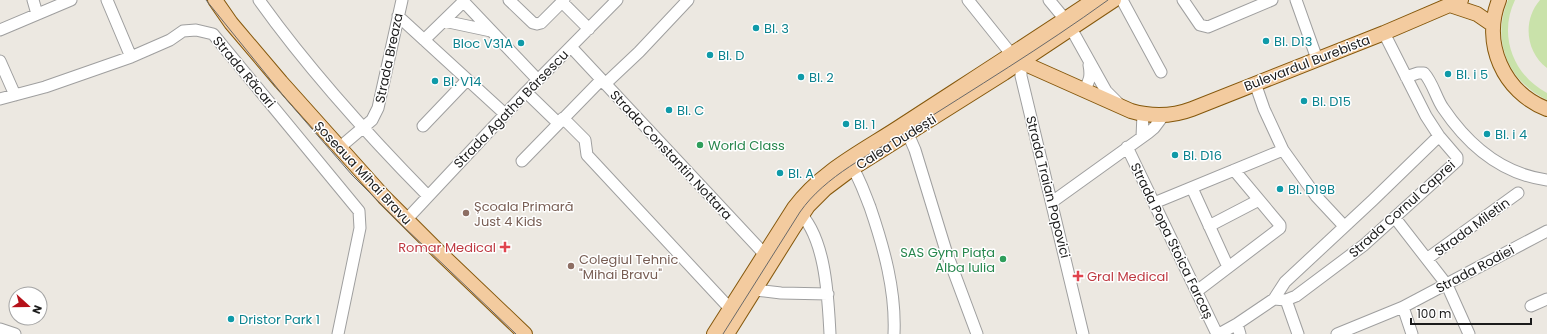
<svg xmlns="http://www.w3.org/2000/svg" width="1547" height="334" font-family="Poppins,sans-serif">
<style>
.grass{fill:#c9e2aa}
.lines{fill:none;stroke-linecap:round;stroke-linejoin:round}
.minor-casing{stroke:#9f9f9f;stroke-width:13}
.major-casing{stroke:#85580c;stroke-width:16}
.minor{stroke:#fff;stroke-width:11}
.major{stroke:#f3cb9f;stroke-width:14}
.tram{stroke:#696969;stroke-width:1}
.culture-dot{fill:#0f9aa8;stroke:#fff;stroke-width:1.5}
.leisure-dot{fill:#2e9e5b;stroke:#fff;stroke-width:1.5}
.education-dot{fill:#8d6e63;stroke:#fff;stroke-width:1.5}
.health-dot{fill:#e0444e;stroke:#fff;stroke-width:1.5}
.labels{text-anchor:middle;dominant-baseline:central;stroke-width:3;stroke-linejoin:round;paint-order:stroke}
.culture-label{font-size:13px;fill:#0d838f;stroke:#fff;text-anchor:start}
.street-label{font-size:13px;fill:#1b1b1b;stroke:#fff}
.leisure-label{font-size:13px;fill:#27864d;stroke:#fff;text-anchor:start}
.education-label{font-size:13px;fill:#785e54;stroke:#fff;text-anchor:start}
.health-label{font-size:13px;fill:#be3a42;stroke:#fff;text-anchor:end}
</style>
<rect width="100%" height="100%" fill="#ece8e1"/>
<path class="grass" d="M 1508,0 L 1515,0 C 1498,35 1513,75 1547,93 L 1547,100 C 1508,81 1491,41 1508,0 Z
M 1540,0 L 1547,0 L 1547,68 C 1526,52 1522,21 1540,0 Z"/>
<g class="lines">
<defs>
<path id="minor" d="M 33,0 L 37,14
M 107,0 L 131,57
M 259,0 C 309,70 368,135 428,196
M 462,0 L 538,80
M 509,0 L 533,23 L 537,24 L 541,23 L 562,2
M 564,0 L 562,2 L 589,29
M 968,0 L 1012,55
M 1049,0 L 1068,23 L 1106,91 L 1118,103
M 1122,0 L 1161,72
M 1183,0 L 1200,25 L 1208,27 L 1272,0
M 1296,0 L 1317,59
M 398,16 L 505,114
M 444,21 L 491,31
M 0,30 L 71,0
M 424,40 L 464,1
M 571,47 L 770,260
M 0,61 L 15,95
M 1021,62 L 1021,76 L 1083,334
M 1406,77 L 1418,73 L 1424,73 C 1433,83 1436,98 1443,108 C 1468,145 1502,174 1547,180
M 1255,83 L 1264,109 L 1283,150 L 1316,196 L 1344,226
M 605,84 L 639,52 L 688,0
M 1084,90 C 1090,81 1091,75 1089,65
M 526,92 L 558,123
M 0,99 L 45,87 L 131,57 L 170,40 L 183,31 L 196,30 L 213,34 L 359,211 L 360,228 L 338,334
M 563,118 L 585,140 L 587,155 L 735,314
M 423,126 L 467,80
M 905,127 L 915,150 L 946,251 L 977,334
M 1142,137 L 1143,114
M 1127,147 L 1217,334
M 339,148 L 372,120 L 378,108 L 402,0
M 522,161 L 601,80
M 849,162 C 859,176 864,192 870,207 C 884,248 896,291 894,334
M 1192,188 L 1228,267
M 1052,202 L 1148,133 L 1154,128 L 1163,116
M 1154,203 L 1283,150
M 797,210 C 826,236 828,297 830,334
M 1395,218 L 1447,285 L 1469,334
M 406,220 L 526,92 L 617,0
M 1209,226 L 1259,200
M 1428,258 L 1518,193
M 755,290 L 781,293 L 828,294
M 1197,291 L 1280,228 L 1280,225 L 1234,170
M 1274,299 L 1285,282 L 1373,200 L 1439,136
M 1286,300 L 1298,334
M 1531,306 L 1547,299
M 1403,307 L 1412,334
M 1237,324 L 1240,334
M 0,329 L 15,334
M 1219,334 L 1237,324 L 1274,299 L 1286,300 L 1296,296 L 1364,245 L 1457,161 L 1457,157 L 1439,136 L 1426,116 L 1384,33
M 1337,334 L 1403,307 L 1547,231"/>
<path id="major" d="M 215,0 L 231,23 L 281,82 L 384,197 L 439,252 L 525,334
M 1499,0 C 1482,43 1503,92 1547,109
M 1450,5 L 1477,14 L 1493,25
M 1015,58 L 1021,62 L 1131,111 C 1152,117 1171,117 1192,109 L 1384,33 L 1461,0
M 714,334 L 794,208 C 822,170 865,150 904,124 C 967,83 1031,42 1094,0
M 727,334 L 794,227 L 808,206 L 825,189 L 853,168 L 1004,73 L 1114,0"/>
</defs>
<use href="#minor" class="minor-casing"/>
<use href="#major" class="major-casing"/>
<use href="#minor" class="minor"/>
<use href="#major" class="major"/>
<path class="tram" d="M 206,0 L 286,99 L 352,175 L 404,227 L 516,334
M 723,334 L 800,212 C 825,176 871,154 908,131 C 975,88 1043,47 1108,0"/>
</g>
<g class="culture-dot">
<circle cx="756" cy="28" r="4"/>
<circle cx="1266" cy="41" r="4"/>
<circle cx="521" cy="43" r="4"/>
<circle cx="710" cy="55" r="4"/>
<circle cx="1448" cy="74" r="4"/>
<circle cx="801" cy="77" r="4"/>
<circle cx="435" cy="81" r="4"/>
<circle cx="1304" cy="101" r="4"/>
<circle cx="669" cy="110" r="4"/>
<circle cx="846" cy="124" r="4"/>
<circle cx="1487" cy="134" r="4"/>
<circle cx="1175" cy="155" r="4"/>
<circle cx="780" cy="173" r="4"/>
<circle cx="1280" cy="189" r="4"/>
<circle cx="231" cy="319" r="4"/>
</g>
<g class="leisure-dot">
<circle cx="700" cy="145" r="4"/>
<circle cx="1003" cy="259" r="4"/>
</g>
<g class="education-dot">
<circle cx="466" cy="213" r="4"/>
<circle cx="571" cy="266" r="4"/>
</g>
<g class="health-dot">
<path d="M503 241h4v4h4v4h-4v4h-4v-4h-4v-4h4z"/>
<path d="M1076 270h4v4h4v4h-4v4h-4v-4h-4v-4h4z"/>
</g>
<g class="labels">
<g class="culture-label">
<text x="764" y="28">Bl. 3</text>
<text x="1274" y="41">Bl. D13</text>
<text x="513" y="43" text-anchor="end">Bloc V31A</text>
<text x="718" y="55">Bl. D</text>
<text x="1456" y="74">Bl. i 5</text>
<text x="809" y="77">Bl. 2</text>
<text x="443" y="81">Bl. V14</text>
<text x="1312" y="101">Bl. D15</text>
<text x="677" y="110">Bl. C</text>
<text x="854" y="124">Bl. 1</text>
<text x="1495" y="134">Bl. i 4</text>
<text x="1183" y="155">Bl. D16</text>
<text x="788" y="173">Bl. A</text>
<text x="1288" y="189">Bl. D19B</text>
<text x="239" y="319">Dristor Park 1</text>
</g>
<g class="street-label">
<text transform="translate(389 58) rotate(-78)">Strada Breaza</text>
<text transform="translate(1307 63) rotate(-21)">Bulevardul Burebista</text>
<text transform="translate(244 72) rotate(50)">Strada Răcari</text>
<text transform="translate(511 109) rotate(-46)">Strada Agatha Bârsescu</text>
<text transform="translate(896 142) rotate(-32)">Calea Dudești</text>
<text transform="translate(671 155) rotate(47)">Strada Constantin Nottara</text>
<text transform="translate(363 173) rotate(47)">Șoseaua Mihai Bravu</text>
<text transform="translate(1048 187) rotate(76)">Strada Traian Popovici</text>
<text transform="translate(1402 209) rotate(-42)">Strada Cornul Caprei</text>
<text transform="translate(1472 227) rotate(-36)">Strada Miletin</text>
<text transform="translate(1172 241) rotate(64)">Strada Popa Stoica Farcaș</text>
<text transform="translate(1475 269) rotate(-28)">Strada Rodiei</text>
</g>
<g class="leisure-label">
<text x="708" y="145">World Class</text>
<text x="995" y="252" text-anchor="end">SAS Gym Piața<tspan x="995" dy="15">Alba Iulia</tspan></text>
</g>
<g class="education-label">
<text x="474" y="206">Școala Primară<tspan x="474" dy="15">Just 4 Kids</tspan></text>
<text x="579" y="259">Colegiul Tehnic<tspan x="579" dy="15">"Mihai Bravu"</tspan></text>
</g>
<g class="health-label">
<text x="496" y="247">Romar Medical</text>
<text x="1087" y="276" text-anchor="start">Gral Medical</text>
</g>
</g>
<g transform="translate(28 306) rotate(111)"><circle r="19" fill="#ffffff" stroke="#a4a4a4"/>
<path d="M0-3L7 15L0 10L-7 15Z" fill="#b51119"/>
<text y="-6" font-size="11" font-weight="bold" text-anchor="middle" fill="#1b1b1b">N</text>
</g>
<path d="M1411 318v6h120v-6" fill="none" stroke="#1b1b1b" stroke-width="2"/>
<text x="1417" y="318" font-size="12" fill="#1b1b1b" stroke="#ffffff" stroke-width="3" paint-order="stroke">100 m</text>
</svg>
